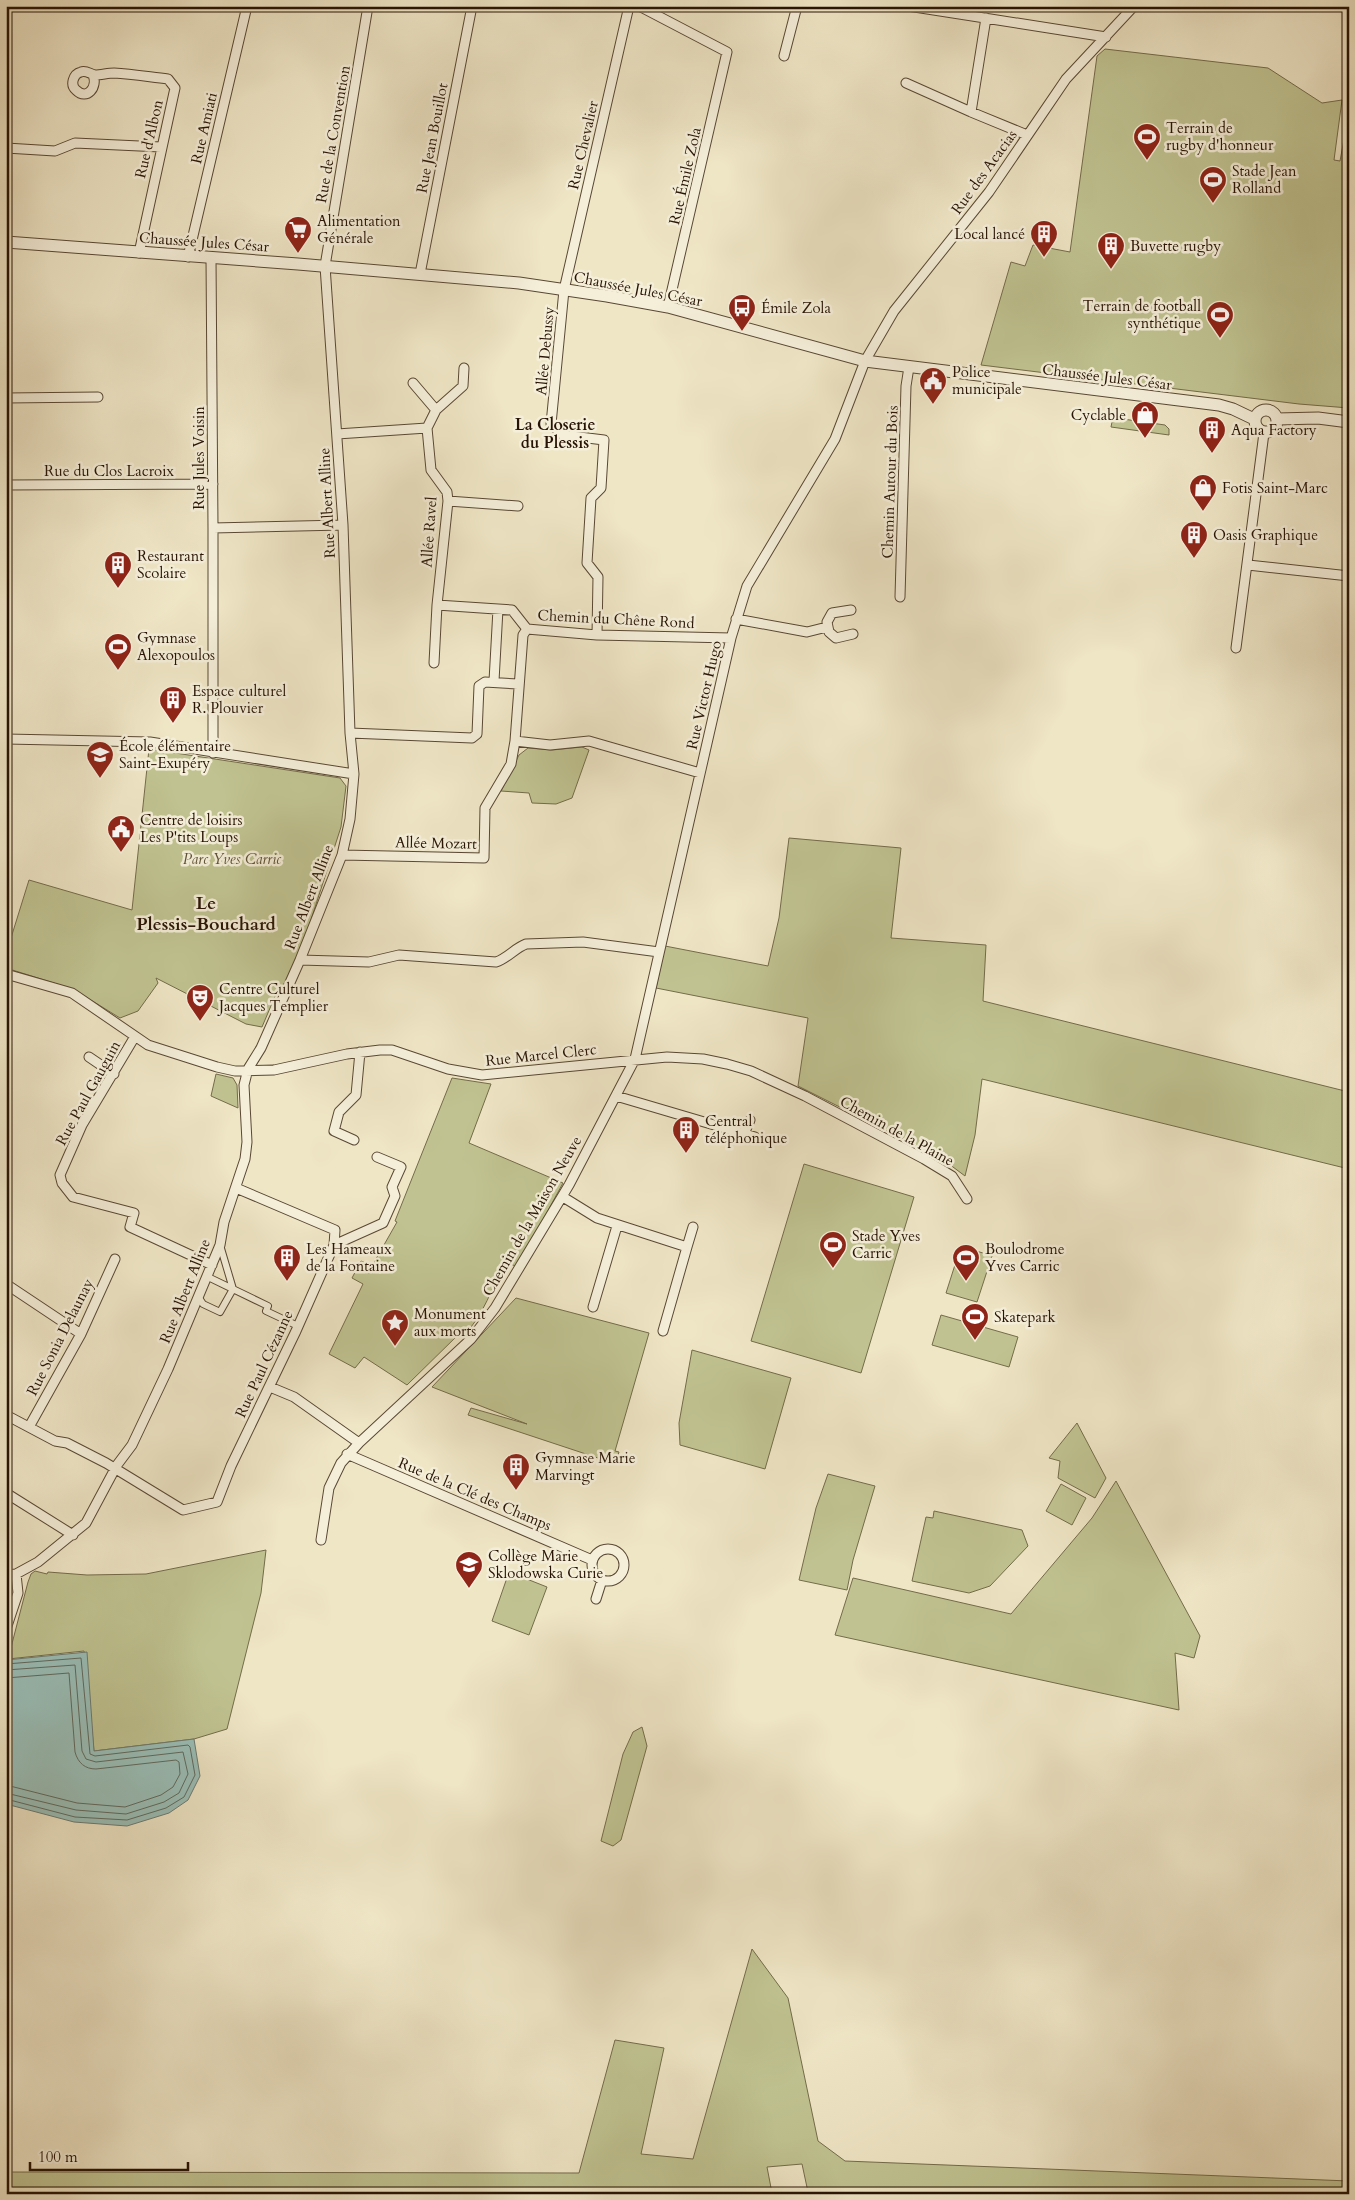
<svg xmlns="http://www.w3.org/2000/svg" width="1355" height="2200" font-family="Cardo,serif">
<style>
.green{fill:#c0c391;stroke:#746b4a}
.water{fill:#9abfb8;stroke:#6c7a70}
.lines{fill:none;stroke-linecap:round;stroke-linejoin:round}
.shore{stroke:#60695e;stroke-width:1}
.pedestrian-casing{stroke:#594834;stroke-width:8}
.minor-casing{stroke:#594834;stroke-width:11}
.tertiary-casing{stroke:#594834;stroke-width:13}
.pedestrian{stroke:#f5efda;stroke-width:6}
.minor{stroke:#f5efda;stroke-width:9}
.tertiary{stroke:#f5efda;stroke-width:11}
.labels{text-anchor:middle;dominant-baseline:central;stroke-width:5;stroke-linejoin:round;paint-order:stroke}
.street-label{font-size:15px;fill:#271304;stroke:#f5efda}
.poi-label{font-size:15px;fill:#271304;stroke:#f5efda;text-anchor:start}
.park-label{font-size:15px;font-style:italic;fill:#5d5135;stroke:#f5efda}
.neighbourhood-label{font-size:16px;font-weight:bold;fill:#271304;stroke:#f5efda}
.quarter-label{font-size:18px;font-weight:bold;fill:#271304;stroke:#f5efda}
</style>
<rect width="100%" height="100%" fill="#efe6c6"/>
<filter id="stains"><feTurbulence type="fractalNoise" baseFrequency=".004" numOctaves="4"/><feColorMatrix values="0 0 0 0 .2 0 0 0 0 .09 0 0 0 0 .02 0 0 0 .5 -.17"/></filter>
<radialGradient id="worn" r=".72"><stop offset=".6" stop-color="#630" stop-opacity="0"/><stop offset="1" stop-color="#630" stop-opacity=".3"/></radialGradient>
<path class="green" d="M 1105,49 L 1268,68 L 1322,103 L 1342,100 L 1334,160 L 1340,161 L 1349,112 L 1349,408 L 1299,404 L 981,365 L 1011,262 L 1025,266 L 1033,245 L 1070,252 L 1097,56 Z
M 1116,418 L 1165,425 L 1169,429 L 1169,435 L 1111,427 L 1112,422 Z
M 582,747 L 589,750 L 572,798 L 556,804 L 532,803 L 529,793 L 501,791 L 519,755 L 528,748 L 552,750 Z
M 149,749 L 340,778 L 346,786 L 341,827 L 298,960 L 282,996 L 276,994 L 262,1027 L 246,1024 L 156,978 L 158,983 L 138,1011 L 120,1018 L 73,989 L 6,968 L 6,954 L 29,880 L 132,910 Z
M 789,838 L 901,848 L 891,938 L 986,945 L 983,1001 L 1349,1092 L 1349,1169 L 982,1079 L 975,1135 L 965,1176 L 941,1158 L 798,1086 L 808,1018 L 656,988 L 665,946 L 768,966 L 779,918 Z
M 216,1074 L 233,1078 L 237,1085 L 238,1108 L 211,1096 Z
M 452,1078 L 491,1084 L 469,1143 L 563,1183 L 517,1267 L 505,1261 C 493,1286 483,1317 463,1336 L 459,1334 L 407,1385 L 364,1357 L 355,1368 L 329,1354 L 363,1284 L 352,1278 L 361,1261 L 372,1266 L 397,1222 L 395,1221 Z
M 804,1164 L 914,1197 L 861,1373 L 751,1341 Z
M 961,1246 L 992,1256 L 977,1302 L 946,1293 Z
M 516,1298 L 649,1333 L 615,1451 L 619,1452 L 616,1461 L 603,1457 L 601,1459 L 468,1415 L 471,1408 L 527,1424 L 432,1387 Z
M 941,1315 L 1018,1337 L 1009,1367 L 932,1345 Z
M 692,1350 L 791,1378 L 765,1469 L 680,1445 L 679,1423 Z
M 1077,1423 L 1106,1478 L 1095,1498 L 1058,1478 L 1060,1461 L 1049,1458 Z
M 828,1474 L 875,1486 L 853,1560 L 847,1590 L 799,1580 L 816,1508 Z
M 1116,1481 L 1200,1636 L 1194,1658 L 1175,1653 L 1179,1710 L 835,1635 L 853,1578 L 1011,1614 L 1092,1518 Z
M 1061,1484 L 1086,1498 L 1072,1525 L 1046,1511 Z
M 934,1511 L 1022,1530 L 1028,1546 L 990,1586 L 969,1593 L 912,1581 L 926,1517 L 933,1518 Z
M 266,1550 L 261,1593 L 227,1729 L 194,1739 L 94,1751 L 84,1651 L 8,1659 L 28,1582 L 31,1574 L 35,1571 L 47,1574 L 48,1572 L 87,1575 L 146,1574 Z
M 509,1572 L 547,1587 L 529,1635 L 492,1621 Z
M 642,1727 L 647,1746 L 621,1840 L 613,1846 L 601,1841 L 623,1754 L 633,1732 Z
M 752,1949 L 788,1998 L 818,2141 L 845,2161 L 1349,2181 L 1349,2194 L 808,2192 L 802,2164 L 767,2167 L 772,2193 L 6,2191 L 6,2172 L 579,2173 L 615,2040 L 664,2048 L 641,2154 L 693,2159 Z"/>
<path class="water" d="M 87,1652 L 94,1751 L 194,1739 L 200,1776 L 188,1800 L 169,1813 L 127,1826 L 74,1822 L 6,1804 L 6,1660 Z"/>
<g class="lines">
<path class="shore" d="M 6,1664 L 81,1658 L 90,1754 L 95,1756 L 188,1745 L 190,1747 L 195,1775 L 184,1797 L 166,1808 L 127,1820 L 75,1817 L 6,1799
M 6,1670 L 75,1665 L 82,1751 L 86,1759 L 96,1762 L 183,1752 L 188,1774 L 179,1793 L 164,1802 L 126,1814 L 76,1810 L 6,1793
M 6,1678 L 69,1673 L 75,1752 C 78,1763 85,1769 96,1769 L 176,1760 L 179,1762 L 180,1774 L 173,1787 L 161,1795 L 125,1807 L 77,1803 L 6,1785"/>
<defs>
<path id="pedestrian" d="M 208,1277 L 268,1306 L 266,1311 L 298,1326
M 199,1298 L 203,1304 L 220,1312 L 233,1289 L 220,1245"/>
<path id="minor" d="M 639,6 L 727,52 L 668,307
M 908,6 L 1106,37
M 986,18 L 971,112 L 1027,135
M 784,56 L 797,6
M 93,75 C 98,87 87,101 76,90 C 70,85 73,74 81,72 C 86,70 90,74 95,75 C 101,75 108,73 114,73 C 132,74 150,77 168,79 L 175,88 L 139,253
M 906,83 L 971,112
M 6,148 L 55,151 L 75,143 L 161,147
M 188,257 L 247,6
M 211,258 L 213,528 L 343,525
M 420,274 L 472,6
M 413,383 L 436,410
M 6,398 L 98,397
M 427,428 L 436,410 L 463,386 L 464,368
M 337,434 L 427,428 L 431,470 L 447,492 L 448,501 L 437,605 L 512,610 L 527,629
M 6,485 L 213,484
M 448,501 L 518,506
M 1248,565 L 1349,576
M 900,597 L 906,386 L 909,367
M 851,610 L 832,613 L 827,622 L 829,632 L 836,638 L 853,634
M 736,619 L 807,632 L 827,627
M 597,635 L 598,577 L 587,563 L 591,498 L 601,488 L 604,440 L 563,435 L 551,424 L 564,290 L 629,6
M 1236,648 L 1264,433
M 434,663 L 437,605
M 494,681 L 498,609
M 350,733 L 472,738 L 477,734 L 479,686 L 485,682 L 518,684
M 6,739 L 150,742 L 354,774
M 515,741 L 523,635 L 527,629 L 597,635 L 731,638
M 213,753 L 213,528
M 342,855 L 484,858 L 485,808 L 511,764 L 515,741 L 550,745 L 589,741 L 700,773
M 300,960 L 369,962 L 399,955 L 496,962 C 508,958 515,948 526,944 L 583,942 L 659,952
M 6,974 L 72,993 L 148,1045 L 217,1067 L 235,1071 L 274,1070 L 347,1054 L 380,1050 L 392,1050 L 448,1069 L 482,1075 L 667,1057 L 703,1059 L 727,1064 L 751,1071 L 805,1096 L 924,1159 L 952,1176 L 967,1199
M 134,1038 L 82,1125 L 60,1175 L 62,1183 L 73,1197 L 134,1213 L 130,1227 L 212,1265
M 89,1057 L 114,1074
M 616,1096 L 755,1137
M 744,1134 L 750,1120
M 354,1140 L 334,1131 L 339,1112 L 356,1095 L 360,1052
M 563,1197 L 597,1218 L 687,1247 L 663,1331
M 334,1245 L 383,1223 L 395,1196 L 392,1187 L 401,1167 L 377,1157
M 687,1247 L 693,1227
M 6,1284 L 81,1334
M 593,1307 L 617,1226
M 270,1387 L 294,1397 L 359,1443
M 6,1415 L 55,1441 L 67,1443 L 106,1463 L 183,1510 L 217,1502 L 231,1466 L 296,1331 L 334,1245 L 335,1230 L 236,1188
M 29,1427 L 81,1334 L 115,1259
M 347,1454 L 592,1560
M 6,1493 L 73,1535
M 321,1540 L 329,1488 L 341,1463 L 359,1443 L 471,1339 L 495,1308 L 569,1185 L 635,1059 L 731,638 L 747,586 L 835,439 L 865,361 L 894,311 L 989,192 L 1066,79 L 1134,6
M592 1565a16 16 0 1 1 32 0a16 16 0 1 1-32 0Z
M 6,1575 L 16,1574 L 38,1562 L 86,1523 L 117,1465 L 132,1445 L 168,1369 L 220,1245 L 224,1222 L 245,1159 L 247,1142 L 244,1085 L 248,1069 L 261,1048 L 300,960 L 342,855 L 350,819 L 354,774 L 350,733 L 343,525 L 325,266 L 368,6
M 596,1599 L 602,1580
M 6,1629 L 18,1593 L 16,1574"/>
<path id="tertiary" d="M 6,242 L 298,264 L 519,283 L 607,296 L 668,307 L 865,361 L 1219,405 L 1233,409 L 1254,419
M1255 421a11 11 0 1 1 22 0a11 11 0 1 1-22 0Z
M 1277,419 L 1318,418 L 1349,422"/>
</defs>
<use href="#pedestrian" class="pedestrian-casing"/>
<use href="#minor" class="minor-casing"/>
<use href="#tertiary" class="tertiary-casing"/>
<use href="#pedestrian" class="pedestrian"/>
<use href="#minor" class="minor"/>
<use href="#tertiary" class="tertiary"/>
</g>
<defs>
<symbol id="stadium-pin" viewBox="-11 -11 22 30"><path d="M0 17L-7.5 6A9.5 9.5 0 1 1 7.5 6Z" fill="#8f2418" stroke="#f5efda"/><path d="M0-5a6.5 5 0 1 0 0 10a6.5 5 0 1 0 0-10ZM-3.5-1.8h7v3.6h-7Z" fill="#fff"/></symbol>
<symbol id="supermarket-pin" viewBox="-11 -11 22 30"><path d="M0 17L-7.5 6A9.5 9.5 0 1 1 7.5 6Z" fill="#8f2418" stroke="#f5efda"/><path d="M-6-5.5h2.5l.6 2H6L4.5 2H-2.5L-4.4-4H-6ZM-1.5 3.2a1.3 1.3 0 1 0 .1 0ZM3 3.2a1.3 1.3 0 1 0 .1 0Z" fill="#fff"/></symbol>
<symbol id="building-pin" viewBox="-11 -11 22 30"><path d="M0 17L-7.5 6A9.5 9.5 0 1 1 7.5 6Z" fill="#8f2418" stroke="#f5efda"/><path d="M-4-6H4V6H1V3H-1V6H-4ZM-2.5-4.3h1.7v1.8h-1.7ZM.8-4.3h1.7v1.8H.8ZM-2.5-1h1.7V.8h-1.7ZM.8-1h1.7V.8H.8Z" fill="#fff"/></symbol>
<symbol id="bus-pin" viewBox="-11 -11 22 30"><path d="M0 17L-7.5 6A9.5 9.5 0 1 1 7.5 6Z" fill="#8f2418" stroke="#f5efda"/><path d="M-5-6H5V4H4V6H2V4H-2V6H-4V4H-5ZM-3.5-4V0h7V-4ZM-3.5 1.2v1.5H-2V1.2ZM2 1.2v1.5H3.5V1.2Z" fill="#fff"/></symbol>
<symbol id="civic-pin" viewBox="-11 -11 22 30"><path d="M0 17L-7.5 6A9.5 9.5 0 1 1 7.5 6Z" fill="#8f2418" stroke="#f5efda"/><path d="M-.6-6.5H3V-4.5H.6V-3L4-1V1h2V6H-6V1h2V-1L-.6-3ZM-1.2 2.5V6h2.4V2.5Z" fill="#fff"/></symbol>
<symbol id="shop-pin" viewBox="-11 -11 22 30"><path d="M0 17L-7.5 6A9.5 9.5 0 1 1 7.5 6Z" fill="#8f2418" stroke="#f5efda"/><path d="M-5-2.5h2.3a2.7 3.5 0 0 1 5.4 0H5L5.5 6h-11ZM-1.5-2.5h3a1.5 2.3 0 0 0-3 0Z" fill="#fff"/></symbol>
<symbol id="school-pin" viewBox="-11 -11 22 30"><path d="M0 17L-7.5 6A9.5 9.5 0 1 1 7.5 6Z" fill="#8f2418" stroke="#f5efda"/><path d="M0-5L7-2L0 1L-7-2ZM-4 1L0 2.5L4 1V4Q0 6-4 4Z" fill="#fff"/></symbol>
<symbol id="theatre-pin" viewBox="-11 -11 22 30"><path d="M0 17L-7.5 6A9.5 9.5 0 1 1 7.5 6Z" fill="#8f2418" stroke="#f5efda"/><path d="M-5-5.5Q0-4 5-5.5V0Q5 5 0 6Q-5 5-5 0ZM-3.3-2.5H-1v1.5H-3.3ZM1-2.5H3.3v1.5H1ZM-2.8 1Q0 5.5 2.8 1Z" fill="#fff"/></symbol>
<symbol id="sight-pin" viewBox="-11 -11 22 30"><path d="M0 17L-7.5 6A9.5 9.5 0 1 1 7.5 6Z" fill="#8f2418" stroke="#f5efda"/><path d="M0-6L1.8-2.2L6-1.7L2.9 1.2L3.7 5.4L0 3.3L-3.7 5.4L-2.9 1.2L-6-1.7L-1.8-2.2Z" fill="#fff"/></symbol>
</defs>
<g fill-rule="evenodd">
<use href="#stadium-pin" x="1131" y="121" width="32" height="43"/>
<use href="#stadium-pin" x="1197" y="164" width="32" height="43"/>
<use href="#supermarket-pin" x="282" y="214" width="32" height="43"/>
<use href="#building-pin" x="1028" y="218" width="32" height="43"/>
<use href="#building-pin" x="1095" y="230" width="32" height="43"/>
<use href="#bus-pin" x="726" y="292" width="32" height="43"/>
<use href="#stadium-pin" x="1204" y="299" width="32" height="43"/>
<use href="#civic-pin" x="917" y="365" width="32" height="43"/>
<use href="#shop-pin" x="1129" y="399" width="32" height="43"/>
<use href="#building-pin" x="1196" y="414" width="32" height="43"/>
<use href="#shop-pin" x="1187" y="472" width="32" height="43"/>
<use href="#building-pin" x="1178" y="519" width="32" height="43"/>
<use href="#building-pin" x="102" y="549" width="32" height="43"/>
<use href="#stadium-pin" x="102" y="631" width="32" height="43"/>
<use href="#building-pin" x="157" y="684" width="32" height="43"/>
<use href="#school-pin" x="84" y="739" width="32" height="43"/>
<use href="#civic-pin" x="105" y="813" width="32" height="43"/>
<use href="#theatre-pin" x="184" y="982" width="32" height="43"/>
<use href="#building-pin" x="670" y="1114" width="32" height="43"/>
<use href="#stadium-pin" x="817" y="1229" width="32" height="43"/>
<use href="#building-pin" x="271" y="1242" width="32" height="43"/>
<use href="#stadium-pin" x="950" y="1242" width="32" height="43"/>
<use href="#stadium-pin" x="959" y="1301" width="32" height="43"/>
<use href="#sight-pin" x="379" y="1307" width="32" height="43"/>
<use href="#building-pin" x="500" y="1451" width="32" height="43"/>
<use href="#school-pin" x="453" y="1549" width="32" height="43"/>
</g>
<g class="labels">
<g class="street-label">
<text transform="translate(204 128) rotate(-77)">Rue Amiati</text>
<text transform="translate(333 134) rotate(-80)">Rue de la Convention</text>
<text transform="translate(432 138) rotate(-79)">Rue Jean Bouillot</text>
<text transform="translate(149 139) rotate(-77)">Rue d'Albon</text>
<text transform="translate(583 145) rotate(-77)">Rue Chevalier</text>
<text transform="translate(984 172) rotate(-54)">Rue des Acacias</text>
<text transform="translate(685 176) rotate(-77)">Rue Émile Zola</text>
<text transform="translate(204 242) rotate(4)">Chaussée Jules César</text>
<text transform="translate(638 289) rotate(11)">Chaussée Jules César</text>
<text transform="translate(545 351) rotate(-85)">Allée Debussy</text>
<text transform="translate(1107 377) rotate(7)">Chaussée Jules César</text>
<text transform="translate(199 458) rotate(-90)">Rue Jules Voisin</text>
<text x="109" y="471">Rue du Clos Lacroix</text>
<text transform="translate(890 482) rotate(-88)">Chemin Autour du Bois</text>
<text transform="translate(327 503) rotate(-93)">Rue Albert Alline</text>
<text transform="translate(429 532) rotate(-86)">Allée Ravel</text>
<text transform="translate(616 619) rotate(3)">Chemin du Chêne Rond</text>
<text transform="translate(704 695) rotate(-77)">Rue Victor Hugo</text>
<text transform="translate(436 843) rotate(1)">Allée Mozart</text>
<text transform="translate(309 897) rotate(-69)">Rue Albert Alline</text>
<text transform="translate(541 1055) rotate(-6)">Rue Marcel Clerc</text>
<text transform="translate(88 1093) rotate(-61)">Rue Paul Gauguin</text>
<text transform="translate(897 1131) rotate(29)">Chemin de la Plaine</text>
<text transform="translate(532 1216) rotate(-60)">Chemin de la Maison Neuve</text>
<text transform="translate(185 1291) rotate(-68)">Rue Albert Alline</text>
<text transform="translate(60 1337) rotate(-63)">Rue Sonia Delaunay</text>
<text transform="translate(264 1364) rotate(-65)">Rue Paul Cézanne</text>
<text transform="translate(475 1494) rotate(23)">Rue de la Clé des Champs</text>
</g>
<g class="poi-label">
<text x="1166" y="128">Terrain de<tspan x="1166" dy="17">rugby d'honneur</tspan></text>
<text x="1232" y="171">Stade Jean<tspan x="1232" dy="17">Rolland</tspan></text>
<text x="317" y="221">Alimentation<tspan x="317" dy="17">Générale</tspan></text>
<text x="1025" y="234" text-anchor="end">Local lancé</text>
<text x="1130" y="246">Buvette rugby</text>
<text x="1201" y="306" text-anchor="end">Terrain de football<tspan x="1201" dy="17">synthétique</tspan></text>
<text x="761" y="308">Émile Zola</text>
<text x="952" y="372">Police<tspan x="952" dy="17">municipale</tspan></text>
<text x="1126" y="415" text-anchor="end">Cyclable</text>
<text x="1231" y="430">Aqua Factory</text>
<text x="1222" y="488">Fotis Saint-Marc</text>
<text x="1213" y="535">Oasis Graphique</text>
<text x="137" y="556">Restaurant<tspan x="137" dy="17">Scolaire</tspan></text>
<text x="137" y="638">Gymnase<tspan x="137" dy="17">Alexopoulos</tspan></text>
<text x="192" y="691">Espace culturel<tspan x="192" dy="17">R. Plouvier</tspan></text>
<text x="119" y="746">École élémentaire<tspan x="119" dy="17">Saint-Exupéry</tspan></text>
<text x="140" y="820">Centre de loisirs<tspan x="140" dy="17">Les P'tits Loups</tspan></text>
<text x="219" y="989">Centre Culturel<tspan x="219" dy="17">Jacques Templier</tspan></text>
<text x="705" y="1121">Central<tspan x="705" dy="17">téléphonique</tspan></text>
<text x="852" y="1236">Stade Yves<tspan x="852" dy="17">Carric</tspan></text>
<text x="306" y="1249">Les Hameaux<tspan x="306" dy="17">de la Fontaine</tspan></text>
<text x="985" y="1249">Boulodrome<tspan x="985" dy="17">Yves Carric</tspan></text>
<text x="414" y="1314">Monument<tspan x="414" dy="17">aux morts</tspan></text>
<text x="994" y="1317">Skatepark</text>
<text x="535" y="1458">Gymnase Marie<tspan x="535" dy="17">Marvingt</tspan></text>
<text x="488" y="1556">Collège Marie<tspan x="488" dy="17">Sklodowska Curie</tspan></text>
</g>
<g class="park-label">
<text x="232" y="859">Parc Yves Carric</text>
</g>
<g class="neighbourhood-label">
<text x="555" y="425">La Closerie<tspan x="555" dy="18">du Plessis</tspan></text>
</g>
<g class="quarter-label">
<text x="206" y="903">Le<tspan x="206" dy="21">Plessis-Bouchard</tspan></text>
</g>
</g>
<rect width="1355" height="2200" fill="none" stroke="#efe6c6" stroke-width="25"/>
<rect x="8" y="8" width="1340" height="2185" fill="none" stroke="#271304" stroke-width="2.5"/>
<rect x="12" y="12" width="1330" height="2175" fill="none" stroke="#271304"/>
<path d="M30 2162v8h158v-8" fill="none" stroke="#271304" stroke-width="2.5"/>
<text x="38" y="2162" font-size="15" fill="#271304" stroke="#f5efda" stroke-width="4" paint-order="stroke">100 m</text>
<rect width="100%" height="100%" filter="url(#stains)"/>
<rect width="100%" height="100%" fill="url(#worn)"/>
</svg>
